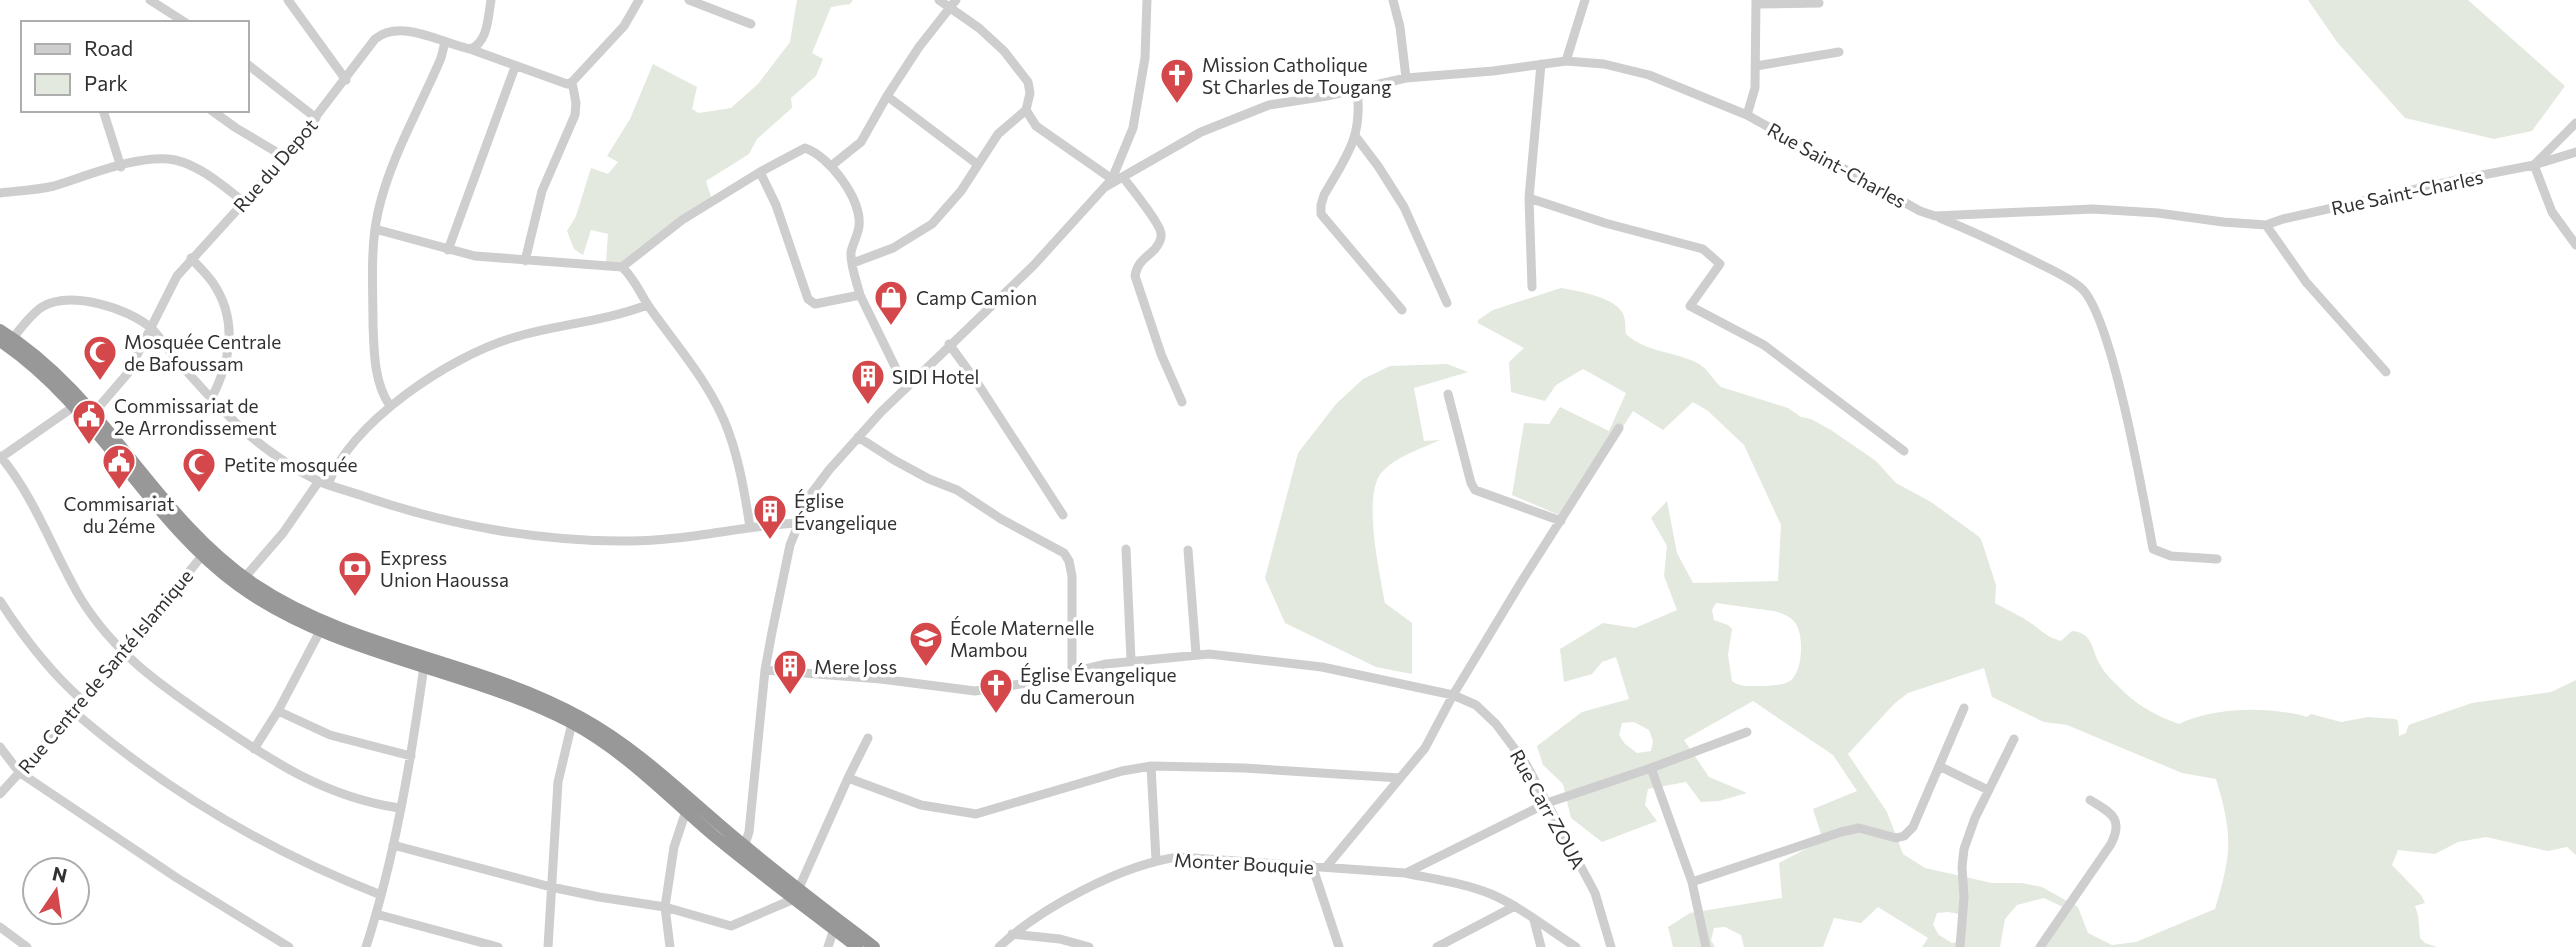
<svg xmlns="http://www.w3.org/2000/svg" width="2576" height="947" font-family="Commissioner,sans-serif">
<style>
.green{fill:#e3e9de;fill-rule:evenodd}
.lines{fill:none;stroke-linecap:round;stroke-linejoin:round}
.minor{stroke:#cecece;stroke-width:9}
.highway{stroke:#989898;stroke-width:12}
.labels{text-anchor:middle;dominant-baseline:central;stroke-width:7;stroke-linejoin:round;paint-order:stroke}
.poi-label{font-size:19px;fill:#313131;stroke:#fff;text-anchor:start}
.street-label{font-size:19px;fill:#313131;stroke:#fff}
</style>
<rect width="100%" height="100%" fill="#fff"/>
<path class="green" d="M 797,0 L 853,0 L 850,4 L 831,7 L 812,53 L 823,59 L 816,76 L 791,98 L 792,108 L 757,139 L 749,154 L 706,181 L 712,200 L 633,264 L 606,262 L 608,234 L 591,230 L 583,255 L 574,249 L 567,231 L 576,216 L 591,168 L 608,174 L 618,162 L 607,156 L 630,119 L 653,64 L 697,87 L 692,109 L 699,113 L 731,108 L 758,84 L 790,42 Z
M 2308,0 L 2468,0 L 2565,86 L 2532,131 L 2494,139 L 2405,118 L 2337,42 Z
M 1561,288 C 1578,291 1613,297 1622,312 C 1626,318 1625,327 1626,334 C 1646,352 1670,351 1693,361 C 1707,366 1711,378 1721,387 L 1788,408 L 1801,417 L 1811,419 L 1831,430 L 1876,461 L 1896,483 L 1931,502 L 1978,536 L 1981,539 L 1996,585 L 1995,603 C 2005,609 2017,614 2026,620 C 2040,628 2043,636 2061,641 L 2072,631 C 2095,633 2091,652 2101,666 C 2105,674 2113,681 2119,687 C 2136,705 2156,716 2179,724 C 2213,707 2270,706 2307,717 L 2311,714 L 2341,722 L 2368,717 L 2395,719 L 2398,721 L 2399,736 L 2406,733 L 2408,726 L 2411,724 L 2472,703 L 2551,692 L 2576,680 L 2576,855 L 2567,847 L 2548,851 L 2486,837 L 2458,842 L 2435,854 L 2398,850 L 2392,865 L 2421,895 L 2425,903 L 2415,906 L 2418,915 L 2420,938 L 2425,943 L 2437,947 L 2036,947 L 2063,907 L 2044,898 L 2017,905 L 2005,919 L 2000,947 L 1922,947 L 1928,938 L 1878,907 L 1861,923 L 1834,918 L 1823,947 L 1744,947 L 1741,935 L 1725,927 L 1714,928 L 1711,940 L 1715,947 L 1673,947 L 1668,927 L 1690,913 L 1782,898 L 1779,863 L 1823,840 L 1813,809 L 1857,791 L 1833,755 L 1753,701 L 1684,740 L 1709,777 L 1747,793 L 1719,801 L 1701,802 L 1686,782 L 1648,789 L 1645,805 L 1657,821 L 1602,842 L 1571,818 L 1563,784 L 1543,765 L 1537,746 L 1582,712 L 1629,699 L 1616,657 L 1602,662 L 1592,674 L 1564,682 L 1560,649 L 1603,623 L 1635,628 L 1677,610 L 1664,576 L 1667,546 L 1651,518 L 1667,501 L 1677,553 L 1693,583 L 1778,581 L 1781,525 L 1744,445 L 1708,411 L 1693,402 L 1663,430 L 1633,411 L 1566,518 L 1512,495 L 1524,423 L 1549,424 L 1560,407 L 1609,431 L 1626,393 L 1583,369 L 1556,385 L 1545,401 L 1511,392 L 1509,362 L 1524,348 L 1478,323 L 1478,320 L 1493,310 ZM 1716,603 L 1773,611 C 1782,613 1791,616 1796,624 C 1804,636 1803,672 1790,681 C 1781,686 1768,686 1758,686 C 1748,686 1740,687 1732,681 L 1728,655 L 1732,629 L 1728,625 L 1714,620 L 1712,610 ZM 1984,668 L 1992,697 L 2044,722 L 2067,725 L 2182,773 L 2216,779 C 2233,835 2232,853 2215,909 L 2136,942 L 2112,945 L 2088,933 L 2078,907 L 2042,887 L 2022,883 L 1992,883 L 1925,868 L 1903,854 L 1887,812 L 1848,754 L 1894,704 L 1908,693 ZM 1634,722 L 1649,730 L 1653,741 L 1651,751 L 1637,753 L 1625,744 L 1619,735 L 1622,723 ZM 1948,912 L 1965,915 L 1965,941 L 1952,943 L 1939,935 L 1933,925 L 1937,913 Z
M 1447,364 L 1468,372 L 1414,388 L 1424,441 L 1440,440 C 1421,449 1397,456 1383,471 C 1361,492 1380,574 1385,603 L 1412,623 L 1412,674 L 1376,667 L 1285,623 L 1265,578 L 1298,453 L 1336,404 L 1363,379 L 1390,366 Z"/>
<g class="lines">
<path class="minor" d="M 150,0 L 186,23
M 288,0 L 346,80
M 689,0 L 751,24
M 939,0 L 979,28 L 1004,51 L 1028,82 L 1030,93 L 1026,110 L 1036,126 L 1112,179
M 956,0 L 919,47 L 887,96 L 977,164
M 1393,0 L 1400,27 L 1406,78
M 1757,4 L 1819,3
M 470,49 L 567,84 L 572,82 L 624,26 L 639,0
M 1566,61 L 1585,0
M 247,64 L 316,118
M 1541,64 L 1529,198 L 1605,223 L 1703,249 L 1720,264 L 1690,306 L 1764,345 L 1904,451
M 1756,66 L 1839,52
M 1357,89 C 1363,137 1347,155 1324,195 L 1321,205 L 1321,214 L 1402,310
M 103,110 L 121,167
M 211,110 L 236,128 L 285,157
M 1747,115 L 1755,88 L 1756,0
M 1356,137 L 1378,166 L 1404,207 L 1447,303
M 2576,152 L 2534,165 L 2552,212 L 2576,245
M 831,166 L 861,142 L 887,96
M 760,172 L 805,148 C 829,156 862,199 859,226 C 858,235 853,243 851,252 C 850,265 857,283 860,295
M 1123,177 C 1130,187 1161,224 1161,234 C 1162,239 1158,245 1155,249 C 1146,258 1137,262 1135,276 L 1161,354 L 1182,402
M 1105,187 L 1201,132 L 1269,105 L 1327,96 L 1406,78 L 1493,71 L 1566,61 L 1604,64 L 1649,75 L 1747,115 L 1920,211 L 1935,216 L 2093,209 L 2158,213 L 2223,222 L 2266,225 L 2283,219 L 2452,181 L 2534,165 L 2576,123
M 0,193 C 18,191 37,190 54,186 C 87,176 141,153 175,160 C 201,166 223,186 244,202
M 1529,198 L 1532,287
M 1940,218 C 1974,232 2006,247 2038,263 C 2052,270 2068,277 2080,287 C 2112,312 2144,502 2153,549 L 2171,556 L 2217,559
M 2266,225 L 2306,282 L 2386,372
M 375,229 L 475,256 L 622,267 C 636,280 641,296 652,311 C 680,350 713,387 729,433 C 740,464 745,495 750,527
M 448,250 L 515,67
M 191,258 C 198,266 207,274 213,283 C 238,320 231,360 212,397
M 525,261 L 542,191 L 575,115 L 576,103 L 572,82
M 853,263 L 893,248 L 932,224 L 961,191 L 998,134 L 1026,110
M 622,267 L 682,220 L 760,172 L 776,205 L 808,299 L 815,304 L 860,295 L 905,387
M 13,338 C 21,328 31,314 42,307 C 70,290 128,308 151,328 C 161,338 169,351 178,361 C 197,384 219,407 240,427 C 263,448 291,467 318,481 C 332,487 349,491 363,496 C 447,525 540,542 629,541 C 686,541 741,526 797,523
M 949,344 L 976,381 L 1063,515
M 1448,394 L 1471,483 L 1475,490 L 1561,521
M 390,406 C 374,383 374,352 373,324 C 373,287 370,248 378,212 C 390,158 420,108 441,58 L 445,42
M 91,416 L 128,373 L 177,276 L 285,157 L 375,39 C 401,18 441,43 470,49 C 488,43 488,17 491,0
M 858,437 L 894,460 L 929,479 L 957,490 L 1001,519 L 1064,553 L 1069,561 L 1072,576 L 1072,671
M 0,456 C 36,499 53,552 81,599 C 115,654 162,686 213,721 C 273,762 326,797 399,808
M 0,458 L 76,405
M 328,484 C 353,421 449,357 512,338 C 557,324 603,322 647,305
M 1126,549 L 1131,660
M 1188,550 L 1196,654
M 245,577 L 283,533 L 319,481
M 0,601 C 24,638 49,671 82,700
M 765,670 L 881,679 L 975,691 L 1027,683 L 1106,664 L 1209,654 L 1322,667 L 1453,695 L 1476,705 L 1496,724 L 1526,764 L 1595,893 L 1611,947
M 278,711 L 330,735 L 411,756
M 74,712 C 165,790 270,852 381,895
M 0,747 L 19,772 L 177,878 L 289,947
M 254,749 L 278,711 L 320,631
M 1151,766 L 1244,768 L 1400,778
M 1939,766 L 1988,790
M 1651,768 L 1692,882 L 1841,832 L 1859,828 L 1896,838 L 1904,836 L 1913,827 L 1964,708
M 848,778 L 921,805 L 976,814 L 1122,771 L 1151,766 L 1156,860
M 0,794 L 74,712 L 206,551
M 393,845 L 551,887 L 599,897 L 665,907 L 731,926 L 794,899 L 848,778 L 868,738
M 743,850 L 749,832 L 765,670 L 772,632 L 790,545 L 811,494 L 829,470 L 881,412 L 1033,266 L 1112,179 L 1133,128 L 1145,58 L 1147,0
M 1312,865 L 1339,947
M 1327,866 L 1425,748 L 1453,695 L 1520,584 L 1619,428
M 1406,873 L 1547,803 L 1651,768 L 1747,732
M 1692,882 L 1706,947
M 376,914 L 498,947
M 1534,920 L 1541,947
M 0,927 L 27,947
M 1012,934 L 1060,939 L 1089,947
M 366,947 C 395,857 411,760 424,666
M 548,947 L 558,782 L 572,723
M 670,947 L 665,907 L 674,847 L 686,811
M 828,947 L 834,929
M 999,947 C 1040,908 1123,864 1179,857 L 1405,873 C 1434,879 1464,883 1491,894 C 1521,907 1548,929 1576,947
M 1437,947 L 1515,906
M 1960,947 L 1964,897 L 1962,867 L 1964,849 L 1975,818 L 2014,739
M 2040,947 L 2111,844 C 2124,818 2111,813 2090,800"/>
<path class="highway" d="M 0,330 C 104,394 153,516 254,584 C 354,651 478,660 582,718 C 642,751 692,803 745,846 C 787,881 831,914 874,947
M 0,341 C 97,406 146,518 239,586 C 338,657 464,667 570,722 C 625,751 667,796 713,835 C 760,874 809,910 857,947"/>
</g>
<defs>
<symbol id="church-pin" viewBox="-11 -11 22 30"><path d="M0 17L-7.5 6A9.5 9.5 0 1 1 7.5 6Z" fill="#d4474a" stroke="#fff"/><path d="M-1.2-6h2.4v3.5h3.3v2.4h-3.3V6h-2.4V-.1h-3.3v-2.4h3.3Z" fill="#fff"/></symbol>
<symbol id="shop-pin" viewBox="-11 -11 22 30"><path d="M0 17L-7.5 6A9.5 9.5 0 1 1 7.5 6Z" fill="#d4474a" stroke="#fff"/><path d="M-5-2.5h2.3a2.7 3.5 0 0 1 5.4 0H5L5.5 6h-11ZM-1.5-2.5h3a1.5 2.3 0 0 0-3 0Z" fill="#fff"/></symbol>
<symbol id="mosque-pin" viewBox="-11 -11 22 30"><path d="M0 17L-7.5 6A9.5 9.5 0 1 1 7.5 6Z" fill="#d4474a" stroke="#fff"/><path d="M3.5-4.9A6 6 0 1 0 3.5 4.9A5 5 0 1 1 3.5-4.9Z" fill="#fff"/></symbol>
<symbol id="building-pin" viewBox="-11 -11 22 30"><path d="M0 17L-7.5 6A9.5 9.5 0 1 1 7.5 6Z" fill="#d4474a" stroke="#fff"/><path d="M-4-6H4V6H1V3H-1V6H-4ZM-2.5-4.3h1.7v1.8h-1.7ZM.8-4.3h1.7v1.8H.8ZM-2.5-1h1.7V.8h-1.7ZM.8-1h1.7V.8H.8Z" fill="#fff"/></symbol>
<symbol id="civic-pin" viewBox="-11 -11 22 30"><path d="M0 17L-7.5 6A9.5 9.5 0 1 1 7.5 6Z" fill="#d4474a" stroke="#fff"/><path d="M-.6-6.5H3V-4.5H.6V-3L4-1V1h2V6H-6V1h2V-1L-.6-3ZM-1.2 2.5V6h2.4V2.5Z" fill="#fff"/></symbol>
<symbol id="bank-pin" viewBox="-11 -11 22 30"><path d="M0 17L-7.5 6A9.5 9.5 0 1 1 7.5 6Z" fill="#d4474a" stroke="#fff"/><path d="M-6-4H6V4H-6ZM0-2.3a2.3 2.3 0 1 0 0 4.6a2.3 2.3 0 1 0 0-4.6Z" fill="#fff"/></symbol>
<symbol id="school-pin" viewBox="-11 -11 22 30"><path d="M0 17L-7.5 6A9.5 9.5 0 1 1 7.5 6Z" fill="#d4474a" stroke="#fff"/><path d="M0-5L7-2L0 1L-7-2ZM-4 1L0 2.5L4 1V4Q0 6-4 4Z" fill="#fff"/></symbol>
</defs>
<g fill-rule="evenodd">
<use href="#church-pin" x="1158" y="56" width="38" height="52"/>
<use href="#shop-pin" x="872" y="278" width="38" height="52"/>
<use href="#mosque-pin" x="81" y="333" width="38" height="52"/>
<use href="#building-pin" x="849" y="357" width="38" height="52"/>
<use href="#civic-pin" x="70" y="397" width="38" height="52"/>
<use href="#civic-pin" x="100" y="442" width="38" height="52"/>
<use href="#mosque-pin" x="180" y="445" width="38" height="52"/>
<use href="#building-pin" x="751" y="492" width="38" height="52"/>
<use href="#bank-pin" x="336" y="549" width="38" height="52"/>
<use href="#school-pin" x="907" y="619" width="38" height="52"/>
<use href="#building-pin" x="771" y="647" width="38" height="52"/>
<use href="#church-pin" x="977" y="666" width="38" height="52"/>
</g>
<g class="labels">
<g class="poi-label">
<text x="1202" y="64">Mission Catholique<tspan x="1202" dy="22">St Charles de Tougang</tspan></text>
<text x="916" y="297">Camp Camion</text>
<text x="124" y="341">Mosquée Centrale<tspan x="124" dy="22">de Bafoussam</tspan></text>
<text x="892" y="376">SIDI Hotel</text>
<text x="114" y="405">Commissariat de<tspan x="114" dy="22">2e Arrondissement</tspan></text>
<text x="224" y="464">Petite mosquée</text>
<text x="794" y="500">Église<tspan x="794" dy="22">Évangelique</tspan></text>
<text x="119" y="503" text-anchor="middle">Commisariat<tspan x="119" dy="22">du 2éme</tspan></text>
<text x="380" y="557">Express<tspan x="380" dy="22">Union Haoussa</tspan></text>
<text x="950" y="627">École Maternelle<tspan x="950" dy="22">Mambou</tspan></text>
<text x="814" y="666">Mere Joss</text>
<text x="1020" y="674">Église Évangelique<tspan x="1020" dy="22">du Cameroun</tspan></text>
</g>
<g class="street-label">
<text transform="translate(275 165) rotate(-49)">Rue du Depot</text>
<text transform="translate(1837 165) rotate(29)">Rue Saint-Charles</text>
<text transform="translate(2407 192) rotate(-12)">Rue Saint-Charles</text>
<text transform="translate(105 671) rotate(-50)">Rue Centre de Santé Islamique</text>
<text transform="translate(1548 809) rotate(61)">Rue Carr ZOUA</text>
<text transform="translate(1244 863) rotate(3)">Monter Bouquie</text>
</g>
</g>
<rect x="21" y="21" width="228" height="91" fill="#ffffff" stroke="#adadad" stroke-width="2"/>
<rect x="35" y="44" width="35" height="10" fill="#cecece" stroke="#adadad" stroke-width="2"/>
<text x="84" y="56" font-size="21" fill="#313131">Road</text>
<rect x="35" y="74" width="35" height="21" fill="#e3e9de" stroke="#adadad" stroke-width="2"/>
<text x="84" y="91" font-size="21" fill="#313131">Park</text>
<g transform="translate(56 891) rotate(13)"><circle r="33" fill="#ffffff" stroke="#adadad" stroke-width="2"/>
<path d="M0-5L12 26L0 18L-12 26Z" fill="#d4474a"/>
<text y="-10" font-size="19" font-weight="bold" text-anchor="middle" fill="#313131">N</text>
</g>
</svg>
